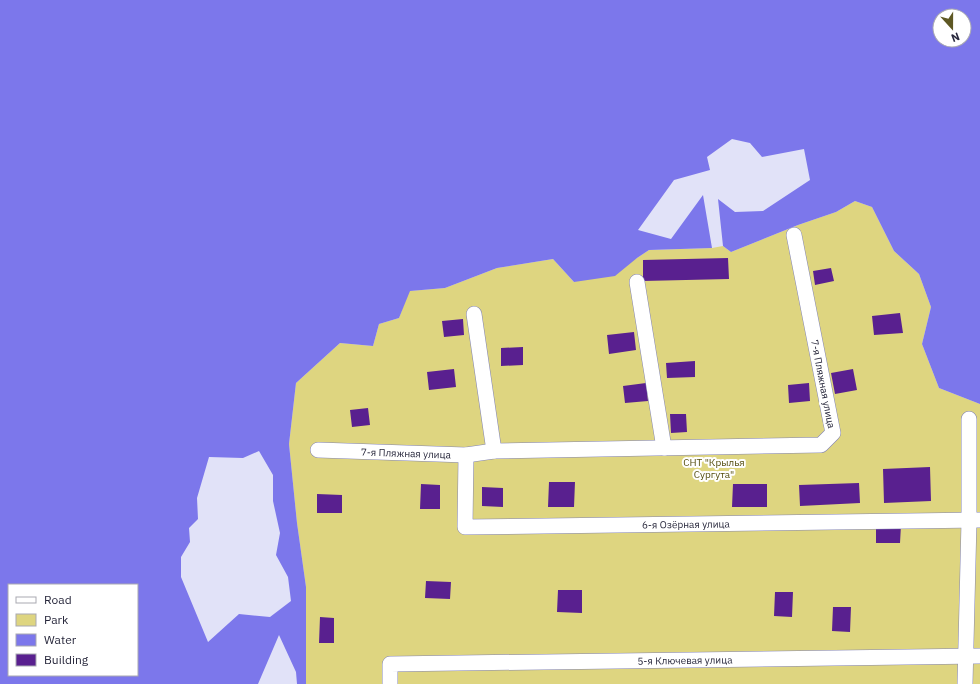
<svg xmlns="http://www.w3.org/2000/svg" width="980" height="684" font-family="'IBM Plex Sans',sans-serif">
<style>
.green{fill:#ded580}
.water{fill:#7c77eb;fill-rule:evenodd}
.building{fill:#59208f}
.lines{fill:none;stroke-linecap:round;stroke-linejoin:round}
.minor-casing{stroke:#8384b4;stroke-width:16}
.minor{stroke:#fff;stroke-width:15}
.labels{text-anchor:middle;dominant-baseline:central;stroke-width:4;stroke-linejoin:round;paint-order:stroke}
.street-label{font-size:10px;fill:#27273b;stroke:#fff}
.park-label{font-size:10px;fill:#544d0e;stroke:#fff}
</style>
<rect width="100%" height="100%" fill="#e1e2f8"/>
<path class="green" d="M 855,201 L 872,207 L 894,251 L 919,274 L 931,307 L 922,344 L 939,388 L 980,404 L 980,684 L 306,684 L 306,587 L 297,523 L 289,444 L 296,383 L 340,343 L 373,346 L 379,324 L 399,318 L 409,291 L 445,288 L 497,268 L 553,259 L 574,282 L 637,258 L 649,250 L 712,248 L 723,246 L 731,252 L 798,225 L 836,212 Z"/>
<path class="water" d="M 0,0 L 980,0 L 980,404 L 939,388 L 922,344 L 931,307 L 919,274 L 894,251 L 872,207 L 855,201 L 836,212 L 798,225 L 731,252 L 723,246 L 718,199 L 735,212 L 763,211 L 810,180 L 804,149 L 762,157 L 750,143 L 732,139 L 707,157 L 710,170 L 674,180 L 638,230 L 671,239 L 703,195 L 712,248 L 649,250 L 637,258 L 615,276 L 574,282 L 553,259 L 497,268 L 445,288 L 410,291 L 399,318 L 379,324 L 373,346 L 340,343 L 296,383 L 289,444 L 297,523 L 306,587 L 306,684 L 297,684 L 296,672 L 279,635 L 258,684 L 0,684 ZM 940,16 L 964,16 L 964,40 L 940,40 ZM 259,451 L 273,475 L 273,501 L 280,533 L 276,555 L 288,577 L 291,601 L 270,617 L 239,614 L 208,642 L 181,577 L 181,557 L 190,542 L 189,528 L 198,519 L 197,498 L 209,457 L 243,458 ZM 9,585 L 137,585 L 137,675 L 9,675 Z"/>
<path class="building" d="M 728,258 L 729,279 L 643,281 L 643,260 Z
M 831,268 L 834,281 L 815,285 L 813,271 Z
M 900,313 L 903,333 L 874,335 L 872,316 Z
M 463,319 L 464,335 L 444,337 L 442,321 Z
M 634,332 L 636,350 L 609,354 L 607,335 Z
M 523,347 L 523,365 L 501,366 L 501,348 Z
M 695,361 L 695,377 L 667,378 L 666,363 Z
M 454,369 L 456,387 L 429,390 L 427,372 Z
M 853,369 L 857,390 L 835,394 L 831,373 Z
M 646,383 L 648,401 L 625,403 L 623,386 Z
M 809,383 L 810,401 L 789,403 L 788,385 Z
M 368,408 L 370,425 L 352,427 L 350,410 Z
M 670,414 L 686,414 L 687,432 L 671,433 Z
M 930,467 L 931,501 L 884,503 L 883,469 Z
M 549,482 L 575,482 L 574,507 L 548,507 Z
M 859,483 L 860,503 L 800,506 L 799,485 Z
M 421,484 L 440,485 L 440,509 L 420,509 Z
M 733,484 L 767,484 L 767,507 L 732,507 Z
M 482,487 L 503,488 L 503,507 L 482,506 Z
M 317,494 L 342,495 L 342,513 L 317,513 Z
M 876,525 L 901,525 L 900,543 L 876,543 Z
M 426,581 L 451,582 L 450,599 L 425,598 Z
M 558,590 L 582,590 L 582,613 L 557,612 Z
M 775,592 L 793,592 L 792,617 L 774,616 Z
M 833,607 L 851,607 L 850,632 L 832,631 Z
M 320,617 L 334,618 L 334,643 L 319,643 Z"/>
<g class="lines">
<defs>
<g id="minor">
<path d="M 637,282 L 664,448"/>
<path d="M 474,314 L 494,451"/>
<path id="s1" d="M 318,450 L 466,455 L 494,451 L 821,445 L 833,433 L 794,235"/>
<path id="s2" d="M 466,455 L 465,527 L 980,520"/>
<path id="s3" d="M 390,684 L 390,664 L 980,656"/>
<path d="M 965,684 L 969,521 L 969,419"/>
</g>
</defs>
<use href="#minor" class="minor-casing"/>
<use href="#minor" class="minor"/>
</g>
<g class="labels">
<g class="street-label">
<text transform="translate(823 384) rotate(79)">7-я Пляжная улица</text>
<text stroke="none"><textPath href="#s1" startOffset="88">7-я Пляжная улица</textPath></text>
<text stroke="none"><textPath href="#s2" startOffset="293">6-я Озёрная улица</textPath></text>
<text stroke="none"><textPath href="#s3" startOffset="315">5-я Ключевая улица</textPath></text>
</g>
<g class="park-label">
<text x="714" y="462">CНТ "Крылья<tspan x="714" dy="12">Сургута"</tspan></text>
</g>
</g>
<rect x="8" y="584" width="130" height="92" fill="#ffffff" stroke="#a9a9b1"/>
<rect x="16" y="597" width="20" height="6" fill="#ffffff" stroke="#a9a9b1"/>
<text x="44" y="604" font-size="12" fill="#27273b">Road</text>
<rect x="16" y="614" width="20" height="12" fill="#ded580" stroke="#a9a9b1"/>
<text x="44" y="624" font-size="12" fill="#27273b">Park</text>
<rect x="16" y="634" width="20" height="12" fill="#7c77eb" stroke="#a9a9b1"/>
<text x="44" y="644" font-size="12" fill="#27273b">Water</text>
<rect x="16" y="654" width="20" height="12" fill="#59208f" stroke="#a9a9b1"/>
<text x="44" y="664" font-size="12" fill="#27273b">Building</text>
<g transform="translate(952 28) rotate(159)"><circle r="19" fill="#ffffff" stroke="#a9a9b1"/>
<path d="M0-3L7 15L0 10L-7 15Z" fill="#5e5824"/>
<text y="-6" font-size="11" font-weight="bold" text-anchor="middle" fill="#27273b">N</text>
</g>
</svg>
